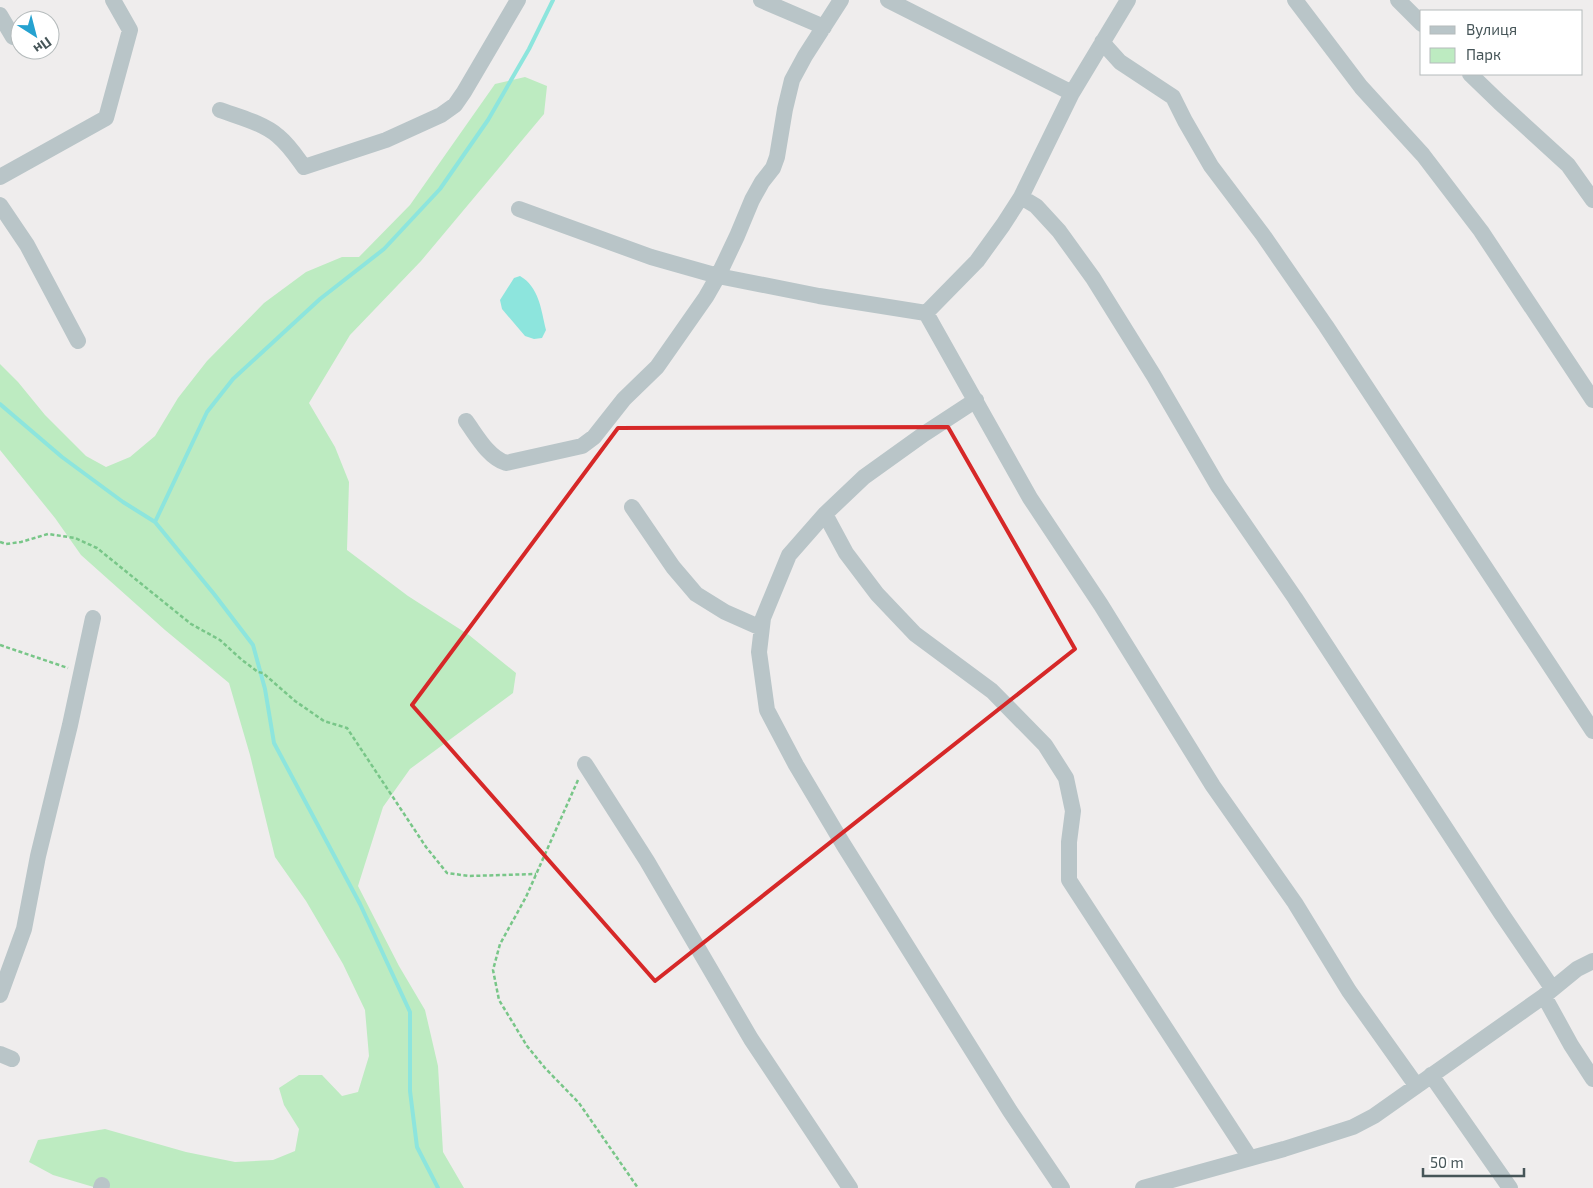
<svg xmlns="http://www.w3.org/2000/svg" width="1593" height="1188" font-family="'Exo 2',sans-serif">
<style>
.green{fill:#bdebc1}
.water{fill:#8de5dd}
.lines{fill:none;stroke-linecap:round;stroke-linejoin:round}
.stream{stroke:#8de5dd;stroke-width:4}
.path{stroke:#78c688;stroke-width:2.5;stroke-dasharray:4 2.5;stroke-linecap:butt}
.minor{stroke:#b9c5c8;stroke-width:16}
.marked{fill:none;stroke:#d62828;stroke-width:4;stroke-linejoin:round}
</style>
<rect width="100%" height="100%" fill="#efeded"/>
<path class="green" d="M 525,77 L 547,86 L 544,114 L 421,261 L 350,335 L 309,403 L 335,447 L 349,482 L 347,550 L 408,596 L 469,635 L 516,673 L 513,693 L 410,769 L 383,807 L 358,886 L 399,966 L 425,1010 L 438,1066 L 443,1152 L 464,1188 L 97,1188 L 53,1175 L 29,1162 L 38,1140 L 105,1129 L 186,1152 L 235,1162 L 273,1160 L 295,1151 L 299,1129 L 284,1105 L 279,1088 L 299,1075 L 322,1075 L 342,1096 L 358,1092 L 369,1056 L 365,1010 L 343,964 L 306,901 L 275,857 L 250,755 L 229,683 L 165,630 L 81,555 L 55,518 L 0,450 L 0,364 L 18,382 L 45,415 L 86,456 L 106,467 L 130,457 L 155,436 L 178,398 L 207,361 L 264,303 L 306,272 L 342,257 L 359,257 L 410,205 L 495,84 Z"/>
<path class="water" d="M 520,276 C 539,287 541,309 546,330 L 542,338 L 534,339 L 525,336 L 502,309 L 500,300 L 514,278 Z"/>
<g class="lines">
<path class="stream" d="M 0,404 L 62,457 L 123,502 L 155,522 L 214,594 L 253,645 L 265,689 L 274,743 L 360,904 L 410,1012 L 410,1091 L 417,1147 L 438,1188
M 155,522 L 207,412 L 233,379 L 320,299 L 384,249 L 440,189 L 488,120 L 529,49 L 553,0"/>
<path class="path" d="M 0,542 L 6,544 L 21,542 L 48,534 L 75,538 L 97,548 L 191,624 L 220,640 L 242,660 L 258,672 L 263,673 L 295,701 L 324,721 L 347,728 L 426,847 L 447,873 L 469,876 L 536,874
M 0,645 L 68,668
M 578,780 L 526,897 L 500,944 L 493,970 L 499,1000 L 527,1046 L 545,1068 L 579,1103 L 638,1188"/>
<path class="minor" d="M 761,0 L 824,27
M 888,0 L 1072,93
M 1295,0 L 1361,87 L 1423,155 L 1481,231 L 1593,400
M 1398,0 L 1422,24
M 0,15 L 13,37
M 1102,42 L 1120,62 L 1173,97 L 1185,121 L 1211,166 L 1263,235 L 1326,326 L 1593,731
M 1470,74 L 1499,102 L 1568,165 L 1593,200
M 220,110 C 239,117 263,123 278,136 C 289,145 296,156 304,167 L 386,140 L 441,115 L 455,105 L 464,92 L 518,0
M 0,177 L 106,118 L 130,30 L 113,0
M 1021,197 L 1036,206 L 1059,231 L 1093,278 L 1154,376 L 1218,486 L 1295,598 L 1501,913 L 1552,988
M 0,205 L 27,245 L 78,341
M 519,209 L 651,257 L 718,276 L 737,236 L 752,200 L 762,182 L 773,168 L 777,157 L 785,109 L 792,80 L 805,56 L 841,0
M 926,313 L 1030,498 L 1101,605 L 1213,786 L 1295,903 L 1349,991 L 1416,1085
M 976,400 L 924,434 L 864,477 L 825,514 L 789,555 L 763,618 L 759,652 L 767,710 L 796,765 L 843,844 L 1010,1111 L 1062,1188
M 466,421 C 477,436 488,457 506,463 L 582,446 L 594,437 L 624,399 L 657,367 L 706,297 L 718,276 L 819,296 L 926,313 L 977,261 L 1003,225 L 1021,197 L 1072,93 L 1128,0
M 632,507 L 673,567 L 696,594 L 725,612 L 761,628
M 825,514 L 846,553 L 877,594 L 915,634 L 992,691 L 1045,745 L 1066,778 L 1073,811 L 1069,842 L 1069,880 L 1250,1158
M 585,764 L 647,861 L 751,1039 L 850,1188
M 0,995 L 24,929 L 38,856 L 70,725 L 93,618
M 1544,996 L 1571,1045 L 1593,1079
M 0,1054 L 12,1059
M 1431,1075 L 1510,1188
M 101,1188 L 102,1185
M 1143,1188 L 1284,1149 L 1353,1127 L 1374,1116 L 1544,996 L 1577,969 L 1593,961"/>
</g>
<path class="marked" d="M 948,427 L 1075,649 L 655,981 L 412,705 L 618,428 Z"/>
<rect x="1420" y="10" width="162" height="65" fill="#ffffff" stroke="#b5bbbc"/>
<rect x="1430" y="26" width="25" height="8" fill="#b9c5c8" stroke="#b5bbbc"/>
<text x="1466" y="35" font-size="15" fill="#465558">Вулиця</text>
<rect x="1430" y="48" width="25" height="15" fill="#bdebc1" stroke="#b5bbbc"/>
<text x="1466" y="60" font-size="15" fill="#465558">Парк</text>
<g transform="translate(35 35) rotate(144)"><circle r="24" fill="#ffffff" stroke="#b5bbbc"/>
<path d="M0-4L9 19L0 12L-9 19Z" fill="#25a2d0"/>
<text y="-8" font-size="14" font-weight="bold" text-anchor="middle" fill="#465558">Пн</text>
</g>
<path d="M1423 1168v8h101v-8" fill="none" stroke="#465558" stroke-width="2.5"/>
<text x="1430" y="1168" font-size="15" fill="#465558" stroke="#ffffff" stroke-width="4" paint-order="stroke">50 m</text>
</svg>
